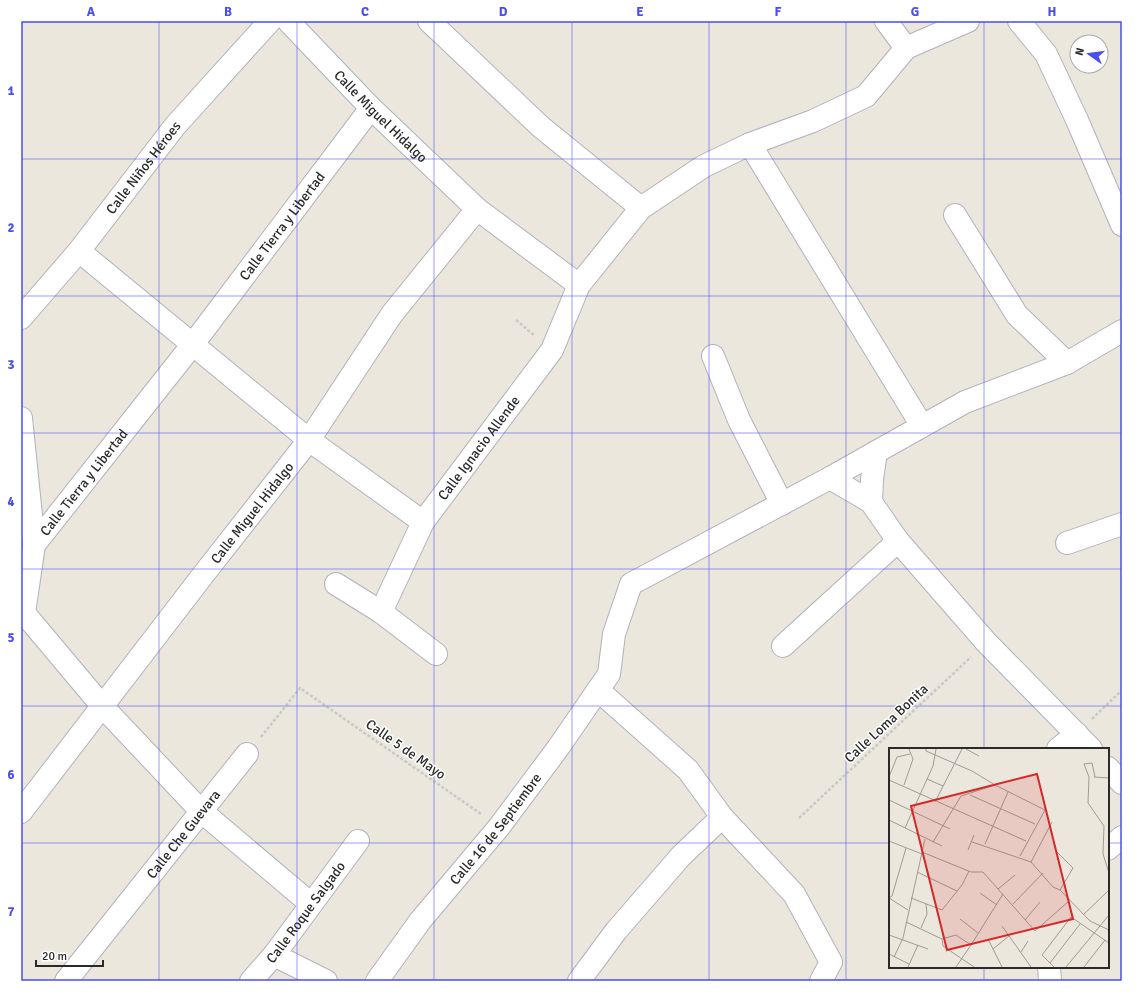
<svg xmlns="http://www.w3.org/2000/svg" width="1143" height="1002" viewBox="0 0 1143 1002" font-family="Signika,sans-serif">
<rect width="100%" height="100%" fill="#ebe7dd"/>
<g fill="none" stroke-linecap="round" stroke-linejoin="round">
<defs>
<g id="street">
<path id="s1" d="M288,21L371,108L477,209L579,285"/>
<path d="M429,21L541,127L641,208"/>
<path d="M886,21L906,48"/>
<path d="M1019,21L1046,54L1077,120L1122,225"/>
<path d="M750,144L922,426"/>
<path d="M955,215L1017,315L1067,363"/>
<path d="M79,251L309,440L423,522"/>
<path id="s2" d="M21,318L79,251L175,126L270,21"/>
<path d="M713,356L739,420L782,504"/>
<path d="M21,418L34,545L24,613L103,707L201,811L311,904"/>
<path d="M830,478L871,502L898,541L986,642L1091,749"/>
<path d="M871,502L872,479L876,452"/>
<path d="M1067,543L1122,524"/>
<path id="s3" d="M34,545L193,344L371,108"/>
<path d="M336,584L381,612L436,654"/>
<path id="s4" d="M381,612L423,522L552,350L579,285L641,208L704,166L750,144L813,121L866,96L906,48L968,21"/>
<path d="M783,646L898,541"/>
<path d="M598,690L688,770L722,817L794,894L831,962L821,981"/>
<path d="M1058,749L1077,734"/>
<path d="M1108,768L1122,783"/>
<path id="s5" d="M21,812L203,575L309,440L392,314L477,209"/>
<path d="M1108,849L1122,837"/>
<path d="M274,955L326,981"/>
<path d="M1049,967L1050,981"/>
<path id="s6" d="M66,981L247,754"/>
<path id="s7" d="M251,981L274,955L358,841"/>
<path id="s8" d="M377,981L420,921L499,827L558,748L609,674L614,634L631,584L830,478L965,402L1067,363L1122,331"/>
<path d="M579,981L616,931L681,856L722,817"/>
</g>
</defs>
<use href="#street" stroke="#b1b1bd" stroke-width="24"/>
<path stroke="#c8c8c8" stroke-width="2.5" stroke-dasharray="3 2" stroke-linecap="butt" d="M516,320L535,336
M1092,719L1122,690
M261,737L300,688L481,814
M799,818L971,657"/>
<use href="#street" stroke="#fff" stroke-width="22"/>
</g>
<path fill="none" stroke="#4a4eeb" stroke-width="1" stroke-opacity="0.55" d="M159,21V981M297,21V981M434,21V981M572,21V981M709,21V981M846,21V981M984,21V749M21,159H1122M21,296H1122M21,433H1122M21,569H1122M21,706H1122M21,843H890M1108,843H1122M984,967V981"/>
<g text-anchor="middle" stroke-width="3" stroke-linejoin="round" paint-order="stroke">
<g font-size="14" fill="#2a2a2a" stroke="#fff">
<text dy="5" stroke="none"><textPath href="#s1" startOffset="133">Calle Miguel Hidalgo</textPath></text>
<text dy="5" stroke="none"><textPath href="#s2" startOffset="194">Calle Niños Héroes</textPath></text>
<text dy="5" stroke="none"><textPath href="#s3" startOffset="404">Calle Tierra y Libertad</textPath></text>
<text dy="5" stroke="none"><textPath href="#s4" startOffset="192">Calle Ignacio Allende</textPath></text>
<text dy="5" stroke="none"><textPath href="#s3" startOffset="80">Calle Tierra y Libertad</textPath></text>
<text dy="5" stroke="none"><textPath href="#s5" startOffset="378">Calle Miguel Hidalgo</textPath></text>
<text transform="translate(886 723) rotate(-43)" y="5">Calle Loma Bonita</text>
<text transform="translate(406 749) rotate(35)" y="5">Calle 5 de Mayo</text>
<text dy="5" stroke="none"><textPath href="#s8" startOffset="193">Calle 16 de Septiembre</textPath></text>
<text dy="5" stroke="none"><textPath href="#s6" startOffset="188">Calle Che Guevara</textPath></text>
<text dy="5" stroke="none"><textPath href="#s7" startOffset="88">Calle Roque Salgado</textPath></text>
</g>
</g>
<g transform="translate(889 748)">
<rect width="220" height="220" fill="#ebe7dd"/>
<path fill="none" stroke="#9e9b95" stroke-width="1" d="M37,1V3L83,23L106,37L156,62L131,108M77,1L90,8M0,29L8,9L21,6M205,29L220,30M206,29L203,15L195,16L200,29L199,55L215,78L214,106L220,125M38,31L54,38M0,32L137,93M15,37L24,11L20,1M81,47L146,76M0,52L61,81M46,54L73,1M0,72L53,98M16,80L44,18L47,1M0,93L33,106M44,94L72,48L106,37M83,94L142,114L164,139L171,142L201,173L220,182M96,96L119,44M79,102L85,87M33,104L82,124H94L146,183L180,153M168,104L184,120L171,142M142,114L163,74M28,124L68,143M109,141L126,127M91,145L108,157M0,150L3,148L17,100M0,150L19,162M22,150L53,162L73,137L80,123M124,156L154,125M194,167L220,142M71,171L89,185M136,172L151,154M17,174L53,191L54,198L85,219M113,178L142,219M32,180L38,166L37,156M0,187L39,201M53,191L67,187L82,197L67,219M99,191L113,219M82,197L114,146M104,201L120,188M132,204L139,193M0,206L20,216M5,209L14,190L36,91M161,215L191,176M19,219L29,197M165,219L153,207L182,169L220,195M177,219L220,167M195,219L216,192"/>
<path fill="#d62828" fill-opacity="0.15" stroke="#d62828" stroke-width="2" d="M148,26L184,171L58,202L22,58Z"/>
<rect width="220" height="220" fill="none" stroke="#2a2a2a" stroke-width="2"/>
</g>
<rect width="1143" height="1002" fill="none" stroke="#ffffff" stroke-width="44"/>
<g transform="translate(1089 54) rotate(284)"><circle r="19" fill="#ffffff" stroke="#aaaaaa"/>
<path d="M0-3L7 15L0 10L-7 15Z" fill="#4a4eeb"/>
<text y="-6" font-size="11" font-weight="bold" text-anchor="middle" fill="#2a2a2a">N</text>
</g>
<path d="M36 960v6h67v-6" fill="none" stroke="#2a2a2a" stroke-width="2"/>
<text x="42" y="960" font-size="12" fill="#2a2a2a" stroke="#ffffff" stroke-width="3" paint-order="stroke">20 m</text>
<rect x="22" y="22" width="1099" height="958" fill="none" stroke="#4a4eeb" stroke-width="1.5"/>
<g font-size="13" text-anchor="middle" font-weight="bold" fill="#4a4eeb">
<text x="91" y="16">A</text>
<text x="228" y="16">B</text>
<text x="365" y="16">C</text>
<text x="503" y="16">D</text>
<text x="640" y="16">E</text>
<text x="778" y="16">F</text>
<text x="915" y="16">G</text>
<text x="1052" y="16">H</text>
<text x="11" y="95">1</text>
<text x="11" y="232">2</text>
<text x="11" y="369">3</text>
<text x="11" y="506">4</text>
<text x="11" y="642">5</text>
<text x="11" y="779">6</text>
<text x="11" y="916">7</text>
</g>
</svg>
